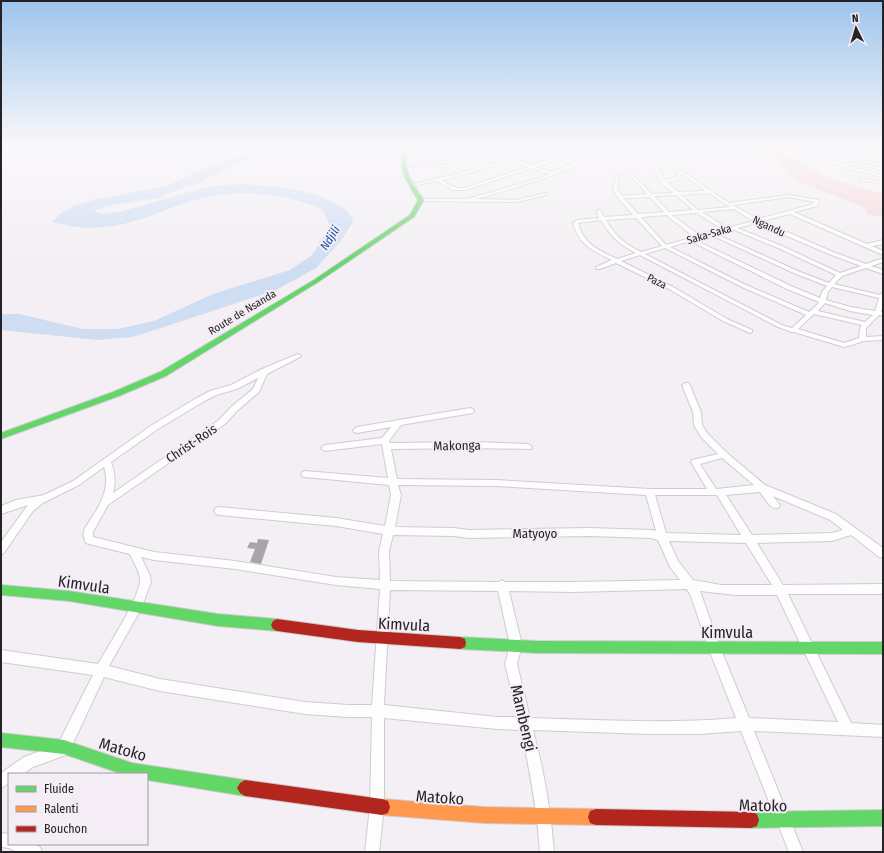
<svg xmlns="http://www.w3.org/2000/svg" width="884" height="853" viewBox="0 0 884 853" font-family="'Fira Sans Condensed',sans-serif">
<rect width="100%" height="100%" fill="#f3eff4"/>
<path fill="#f7d5d7" d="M748,148H769L794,157L828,178L883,194V217L867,214L864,207L796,181L785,170L776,158Z"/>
<path fill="#cfddf3" d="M253,148H270L201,182L163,195V197L106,206L94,211L103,214L119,212L204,188L221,185L243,184L289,188L317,195L343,207L352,217L353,222L340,242L316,268L276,290L164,327L132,337L97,340L1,330V314H19L83,329H118L154,321L213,294L290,270L312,255L318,246L319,241L328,233L329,224L322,209C278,191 227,188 182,204C159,212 136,223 112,226C100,228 85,229 72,226C65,225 59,223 52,222L60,214L73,206L97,199L163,187Z"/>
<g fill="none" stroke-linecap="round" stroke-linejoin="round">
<path stroke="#cfddf3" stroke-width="1" d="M751,148L779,158L820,187L883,210"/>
<path stroke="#cfddf3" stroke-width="1.5" d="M880,209L883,210"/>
</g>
<path fill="#a8a4a8" d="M258,539L269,540L261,564L250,562L255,549L247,548L250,542L257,543Z"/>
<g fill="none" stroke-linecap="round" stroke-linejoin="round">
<defs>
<path id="street" d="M455,148H459L448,154L445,153Z
M474,148H478L487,150L502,148L501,149L490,152L510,158L545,148H550L549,149L514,159L532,165L574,152L564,149L563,148L577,151L587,148H591L581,152L587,154V157C581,164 571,167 563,171C535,183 505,191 476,199L517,200L544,193H546V195L517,202L419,201V199H467L537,179L548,174L532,168L466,190H453L437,181L412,186L410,185L457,174L506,159L486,153L446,163L403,167L401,166L446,161L482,151ZM578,153L583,155V157L580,160L552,172L536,167ZM510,161L528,167L464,188H456L441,180L459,176Z
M601,148H606L641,156L657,166L665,180L675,178L679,172L644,148H648L729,203L789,195L819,200L817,206L794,212L867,244L883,240V244L872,246L883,251V255L790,214L762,221L833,252L866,264L883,258V262L871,266L883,270V274L866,268L842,276L834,284L880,295L883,292V304L881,312H883V316L879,315L866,328V337L883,336V340L863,341L852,345L844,347L794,332H790L789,331L778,327L640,255L621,261L673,287L727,319L752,330V332L750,333L723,321L669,289L616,263L600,269H596V267L612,260C593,251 579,245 573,223L577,220L599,218L596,211L598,210H600L604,217L633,215L618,198L613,189L616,175L619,176L617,189L622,196L647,194L632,177V175H633L652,194L673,193L661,183L654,168L646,162L639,158ZM682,174L706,191L678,192L667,182L678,180ZM709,193L730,207L698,210L681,195ZM676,195L693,210L669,212L654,196ZM650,197L664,212L638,214L624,198ZM789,197L814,202L813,204L810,205L758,219L733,205ZM734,209L753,221L727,228L702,212ZM696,213L722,229L699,235L672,215ZM666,215L694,237L666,245L641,217ZM636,218L662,246L641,252C625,244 615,236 606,220ZM601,220C610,236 620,245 636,253L617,259C598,250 584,244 578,223ZM757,223L829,254L861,266L840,273L782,246L737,228ZM732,229L778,248L836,275L829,283L800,272L716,234ZM711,235L796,274L827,286L822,292L820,298L791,286L695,240ZM690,241L787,289L819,302L818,304L809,312L746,285L670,247ZM665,248L742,287L806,315L792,328L782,325L645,254ZM832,287L879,298L875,311L851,307L826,300L828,292ZM825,303L850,311L873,315L865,322L818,311ZM814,314L862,325L860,328L859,338L844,343L798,329Z
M788,148H792L844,164L854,162L883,168V170L854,164L848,166L883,175V177L846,168Z
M839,148L883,154V156L840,150Z
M880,148H883V149H881Z
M824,149L883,161V163L825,151Z
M860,178L883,182V184L860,180Z
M298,354L300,355L301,356L300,357L267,374L259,392L237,411L225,424L108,505L93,532V537L154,552L235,561L336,577L380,580L379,551L383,534L336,526L219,515L216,514L214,511L216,508L219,507L336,518L385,526L391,495L389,485L305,477L302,476L301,474L302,472L305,471L388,478L382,444L325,451L321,448L325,445L382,438L391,427L357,433L354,432L353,430L357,427L470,408L473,409L474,411L473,413L401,425L389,441L390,443L475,442L528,444L532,447L531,449L475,448L391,449L397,479L496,480L650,489H707L691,462L692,460L718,454L701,437L694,425L693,412L682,385L686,383H689L701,412L702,425L707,433L727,453L765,485L836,514L883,548V558L879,557L851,535L832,541L757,543L783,585L883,584V594H788L851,723L883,725V737L754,731L803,852H789L741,731L699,734H649L533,730C544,771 551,811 554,852H540C537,810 530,771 521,730L497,729L384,718V807L379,852H365L370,807L372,717H349L305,714L160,691L104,677L69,752L66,755L33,767L23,774H9V783L1,788V773L24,757L57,745L59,742L93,675L1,662V650L98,664C107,648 141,595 140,580C140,571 133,562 130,554L89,544L86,543C84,539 83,534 84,531C85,526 90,522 92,517C102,503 110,485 104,467L79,485L43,503L33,511L4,553L1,554V542L28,505L1,514V506L16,500L44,495L73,481L152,425L195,399L210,391L231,385L262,369ZM258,378L253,389L231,407L219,420L113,493C116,482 115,473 111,462L158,429L201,403L216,395L237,389ZM722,458L754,485L716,489L700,464ZM398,485L496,486L646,495L656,531L651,530L590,528L469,530L454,528L395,527L401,495ZM760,492C765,498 770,510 778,508L780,505L773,496L830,520L843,530L832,533L752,535L726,495ZM655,495H717L741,535L666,533ZM393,535L454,536L469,538L590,536L651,538L658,540L670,567L680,580L573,582H505L502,580L499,582L390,581L389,551ZM669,541L746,543L772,585H721L693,580L678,561ZM141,557L154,560L235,569L336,585L380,589L372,705H349L305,702L160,679L109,666L141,609L151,582L150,576ZM687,589L691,596L708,647L736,718C668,724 599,720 530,718L517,664L522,645L509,591L573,592ZM390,590L498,591L510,645L505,664L518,717H497L384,705ZM700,591L736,595H777L838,722L749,718L720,647Z
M1,833L9,834V844H33L40,847L42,852H17L9,848L1,847Z"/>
<path id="fast" d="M405,148H409C400,168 413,184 424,200L414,217L318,282L166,376L119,396L1,439V433L113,392L160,372L314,280L410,215L418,200C408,183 395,168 405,148Z
M1,585L69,591L218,614L277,619L281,621L283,625L281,629L277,631L218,626L69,601L1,595Z
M460,637L537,641L883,642V654L537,653L460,649L455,647L454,643L455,639Z
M1,733L64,740L132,763L245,780L250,783L253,788L250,793L245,796L147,780V774H122L64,754L1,747Z
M883,810V826L751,828L745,826L743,820L745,814L751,812Z"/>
<path id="slow" d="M382,799L484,807L596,809L602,811L604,817L602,823L596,825L484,823L382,815L376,813L374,807L376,801Z"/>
<path id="jam" d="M277,619L358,630L460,637L465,639L466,643L465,647L460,649L358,642L277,631L273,629L271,625L273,621Z
M245,780L382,799L388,801L390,807L388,813L382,815L245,796L240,793L237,788L240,783Z
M596,809L751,812L757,814L759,820L757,826L751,828L596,825L590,823L588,817L590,811Z"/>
</defs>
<use href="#street" stroke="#cfccd0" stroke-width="2"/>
<use href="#fast" stroke="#cfccd0" stroke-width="2"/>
<use href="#slow" stroke="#cfccd0" stroke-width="2"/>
<use href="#jam" stroke="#cfccd0" stroke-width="2"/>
<use href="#street" fill="#fdfdfd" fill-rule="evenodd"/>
<use href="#fast" fill="#63d668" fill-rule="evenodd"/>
<use href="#slow" fill="#ff974d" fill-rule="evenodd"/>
<use href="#jam" fill="#b3261e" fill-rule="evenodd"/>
</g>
<linearGradient id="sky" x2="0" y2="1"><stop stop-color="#9ec4ec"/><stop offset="0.55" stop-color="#faf8fa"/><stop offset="1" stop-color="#faf8fa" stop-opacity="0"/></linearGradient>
<rect width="884" height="267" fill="url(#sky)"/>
<g text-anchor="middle" stroke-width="4" stroke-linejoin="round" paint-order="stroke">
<g font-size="11" fill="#252326" stroke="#f4edf6">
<text transform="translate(769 226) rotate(25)" y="4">Ngandu</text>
<text transform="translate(709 234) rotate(-16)" y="4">Saka-Saka</text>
<text transform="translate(657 281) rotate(26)" y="4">Paza</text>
<text transform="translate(242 312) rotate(-31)" y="4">Route de Nsanda</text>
</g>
<g font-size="12" font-style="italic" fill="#0b52a4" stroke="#f4edf6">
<text transform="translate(330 238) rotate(-58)" y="4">Ndjili</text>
</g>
<g font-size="13" fill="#252326" stroke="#f4edf6">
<text transform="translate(191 443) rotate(-34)" y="5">Christ-Rois</text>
<text transform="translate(457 445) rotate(-1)" y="5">Makonga</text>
<text x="535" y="538">Matyoyo</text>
</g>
<g font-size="16" fill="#252326" stroke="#f4edf6">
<text transform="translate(84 584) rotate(8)" y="6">Kimvula</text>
<text transform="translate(404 624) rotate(3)" y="6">Kimvula</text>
<text x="727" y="638">Kimvula</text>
<text transform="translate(524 718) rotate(77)" y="6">Mambengi</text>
<text transform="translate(123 749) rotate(16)" y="6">Matoko</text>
<text transform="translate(440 797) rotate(4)" y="6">Matoko</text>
<text transform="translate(763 805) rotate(1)" y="6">Matoko</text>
</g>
</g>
<rect width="884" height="853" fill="none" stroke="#252326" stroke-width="4"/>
<rect x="8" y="773" width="140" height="72" fill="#f4edf6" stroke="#a19ca3"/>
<rect x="16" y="786" width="20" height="6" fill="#63d668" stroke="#a19ca3"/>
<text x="44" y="793" font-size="12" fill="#252326">Fluide</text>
<rect x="16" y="806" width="20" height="6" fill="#ff974d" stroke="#a19ca3"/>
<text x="44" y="813" font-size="12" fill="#252326">Ralenti</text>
<rect x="16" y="826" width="20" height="6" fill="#b3261e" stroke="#a19ca3"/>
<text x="44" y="833" font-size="12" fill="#252326">Bouchon</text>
<g transform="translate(856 28) rotate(355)" stroke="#f4edf6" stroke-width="3" paint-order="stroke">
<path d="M0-3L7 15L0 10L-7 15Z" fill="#252326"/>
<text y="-6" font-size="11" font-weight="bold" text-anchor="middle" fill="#252326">N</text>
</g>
</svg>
